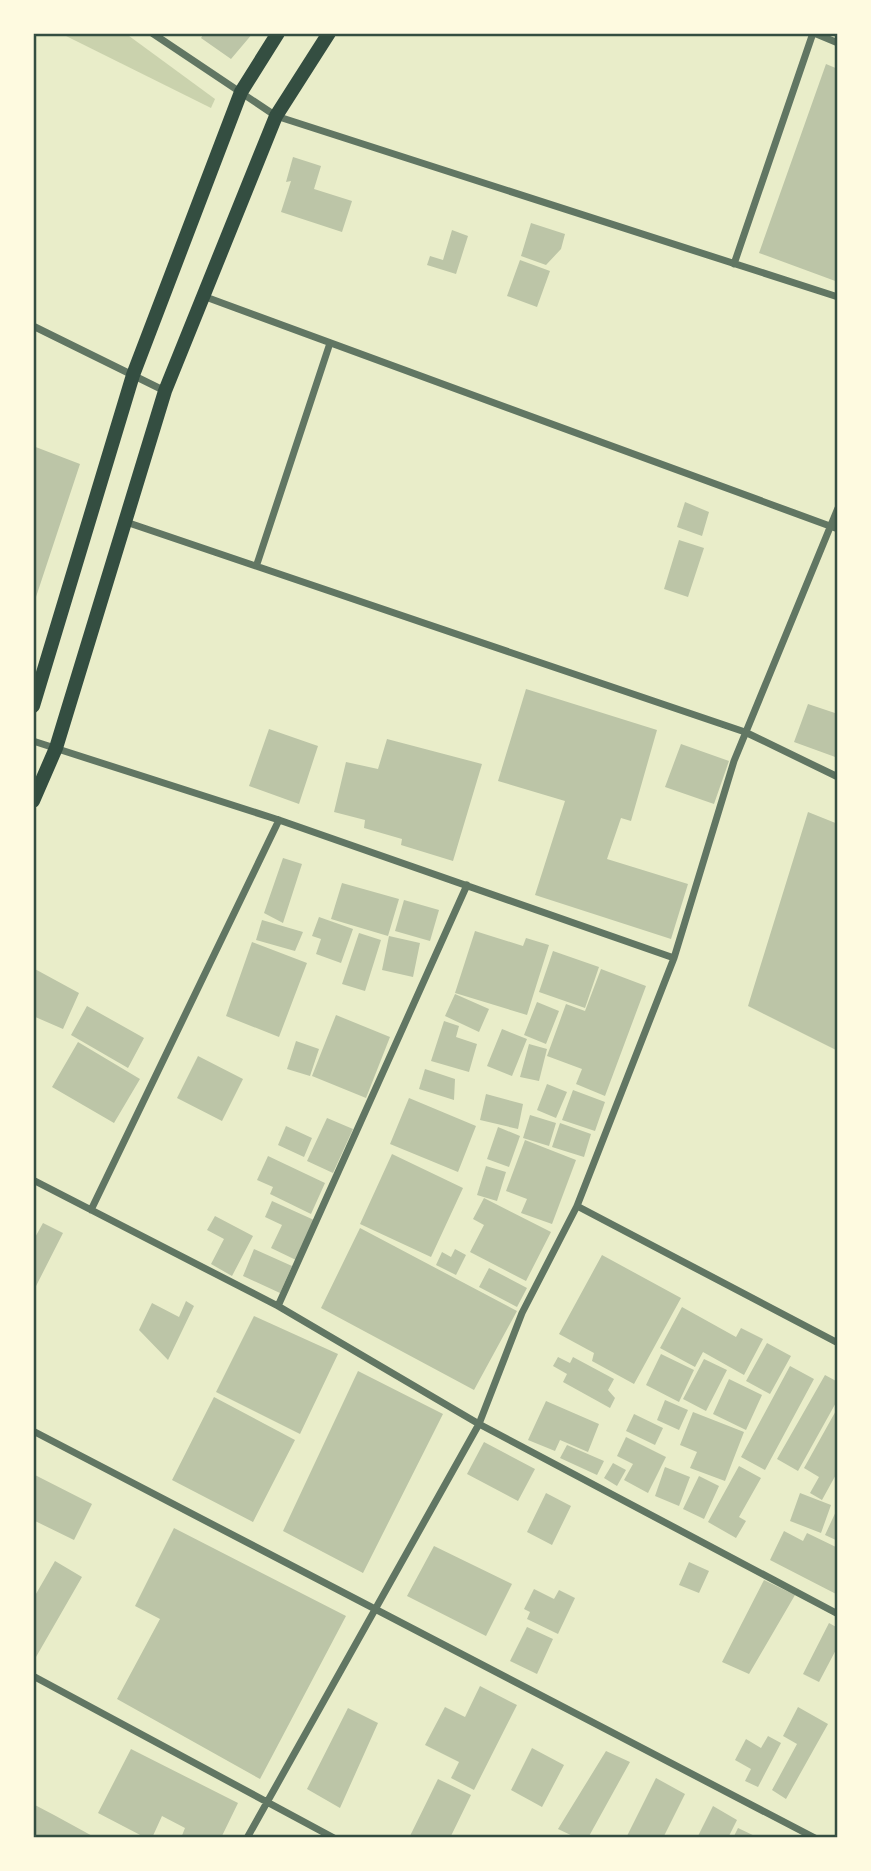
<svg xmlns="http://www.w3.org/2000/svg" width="871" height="1871" viewBox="0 0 871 1871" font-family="Quicksand,sans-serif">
<rect width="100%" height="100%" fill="#e9edc9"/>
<path fill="#cad2ad" d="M60,33H125L215,99L211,108Z"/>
<path fill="#bcc5a7" d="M204,33H253L231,59L201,38Z
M826,64L838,69V282L759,253Z
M293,157L321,166L314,189L352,201L342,232L281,212L291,181L286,182Z
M531,223L565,234L561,249L546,265L521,256Z
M452,230L468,236L456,274L427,265L430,256L443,260Z
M520,260L550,271L537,307L507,296Z
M33,446L80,464L34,603H33Z
M685,502L709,512L702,536L677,527Z
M679,540L704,548L688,597L664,589Z
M526,689L657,730L631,821L621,818L607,859L688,884L671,939L535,895L565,801L498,781Z
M808,704L838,714V758L794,742Z
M269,729L318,746L299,804L249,786Z
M387,739L482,764L453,861L401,845L402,839L364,828L365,820L334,812L346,762L378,769Z
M681,744L729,761L714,804L665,787Z
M808,812L838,824V1051L748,1006Z
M283,858L302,864L283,923L264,913Z
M342,883L399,899L388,936L331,919Z
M404,900L439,910L430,941L395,931Z
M319,917L353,929L341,963L316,954L321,939L312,936Z
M262,920L303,932L295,951L256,940Z
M475,931L523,946L526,938L549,945L527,1015L455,993Z
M359,933L381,940L365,991L342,984Z
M389,936L420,943L413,977L382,970Z
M252,942L307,963L279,1037L226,1016Z
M553,951L599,967L585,1008L539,992Z
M33,968L79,993L63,1029L33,1016Z
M601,969L646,986L605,1096L576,1084L582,1069L547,1056L566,1004L585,1011Z
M455,994L489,1009L479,1032L445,1016Z
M537,1002L559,1011L546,1044L524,1035Z
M87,1006L144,1038L128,1068L71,1035Z
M336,1015L390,1037L366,1098L312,1076Z
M444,1021L459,1026L456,1037L477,1044L469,1072L431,1061Z
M502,1029L527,1039L512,1076L487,1066Z
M296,1041L319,1049L310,1076L287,1069Z
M78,1042L140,1079L114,1123L52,1087Z
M529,1044L547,1049L539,1081L520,1077Z
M198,1056L243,1079L222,1121L177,1098Z
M425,1069L455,1079L454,1100L419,1089Z
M547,1084L567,1092L556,1118L537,1110Z
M573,1090L605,1102L595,1131L562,1120Z
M486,1094L523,1104L518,1129L480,1120Z
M409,1098L476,1126L458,1172L390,1144Z
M530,1115L556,1123L549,1146L523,1138Z
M327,1118L353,1129L333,1173L307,1161Z
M560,1123L591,1134L584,1157L552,1147Z
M286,1126L312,1138L304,1157L278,1145Z
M498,1127L520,1136L509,1167L487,1159Z
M525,1140L576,1160L552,1224L521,1213L527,1199L506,1191Z
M392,1154L463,1188L431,1257L360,1224Z
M268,1156L325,1183L311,1214L270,1194L273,1187L257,1180Z
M486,1166L506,1172L497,1201L477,1195Z
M484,1198L551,1232L526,1281L470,1252L484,1225L473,1219Z
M272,1201L314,1220L296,1260L271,1248L282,1225L265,1217Z
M215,1216L253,1236L232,1276L211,1264L224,1239L207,1230Z
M43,1223L63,1233L33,1292V1241Z
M360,1228L517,1311L474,1390L321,1308Z
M254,1249L292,1266L280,1293L243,1276Z
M455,1249L466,1255L456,1275L436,1265L442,1252L451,1257Z
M602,1255L681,1298L634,1384L592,1361L594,1353L559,1334Z
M489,1268L527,1288L517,1307L479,1287Z
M186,1301L194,1306L168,1360L139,1330L152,1303L179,1317Z
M682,1307L736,1337L741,1328L763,1339L744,1375L703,1352L695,1367L660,1348Z
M254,1316L338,1354L300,1434L216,1392Z
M767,1343L791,1356L770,1394L746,1381Z
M661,1354L694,1370L679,1402L646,1385Z
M558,1357L570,1363L573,1357L614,1379L608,1390L615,1398L610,1408L563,1382L567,1374L553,1366Z
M704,1359L727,1370L706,1411L683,1399Z
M790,1366L814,1379L765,1470L741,1457Z
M358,1371L443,1414L363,1573L283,1531Z
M825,1375L838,1382V1399L798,1471L777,1459Z
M729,1379L762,1395L746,1430L713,1414Z
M214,1397L295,1440L253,1522L172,1480Z
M665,1400L688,1410L679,1430L657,1420Z
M546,1401L599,1424L588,1452L560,1440L555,1451L528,1440Z
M838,1407V1471L822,1500L810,1493L819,1477L804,1468Z
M693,1412L744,1432L725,1481L690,1468L697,1452L680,1445Z
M634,1414L663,1428L655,1445L626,1431Z
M626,1437L666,1457L648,1493L624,1480L633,1464L617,1456Z
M484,1442L535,1469L518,1501L467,1474Z
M567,1445L604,1461L597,1475L560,1458Z
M613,1463L626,1470L617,1486L604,1478Z
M739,1466L761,1478L739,1517L746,1521L736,1538L708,1522Z
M665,1467L690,1477L679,1506L655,1496Z
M33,1474L92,1504L74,1540L33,1520Z
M699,1476L719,1486L704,1519L683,1509Z
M546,1493L571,1506L552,1545L527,1532Z
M800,1493L831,1505L821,1533L790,1521Z
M838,1507V1541L825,1535Z
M174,1528L346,1616L260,1779L117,1699L160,1619L135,1606Z
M784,1531L803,1541L807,1533L838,1548V1595L770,1560Z
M434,1546L512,1584L486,1636L407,1596Z
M55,1561L82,1577L36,1657L33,1655V1599Z
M689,1562L709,1571L699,1593L679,1585Z
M764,1580L795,1595L749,1674L722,1662Z
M534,1589L554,1599L559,1590L575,1598L558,1634L527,1619L530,1612L524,1609Z
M829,1623L838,1628V1646L819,1682L803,1674Z
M527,1627L553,1639L537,1674L510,1661Z
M480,1686L517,1705L474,1790L451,1778L459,1762L425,1745L445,1707L465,1717Z
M798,1707L828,1724L786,1799L772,1790L797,1744L783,1736Z
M348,1708L378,1723L340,1808L307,1789Z
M768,1736L781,1743L758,1787L745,1781L751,1769L735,1760L746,1739L761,1748Z
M532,1748L564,1765L542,1807L511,1790Z
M131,1749L238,1803L221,1838H181L185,1828L162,1816L152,1838H146L98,1813Z
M606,1751L630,1762L588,1838H577L558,1829Z
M656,1778L685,1794L663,1838H626Z
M438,1779L471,1795L450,1838H409Z
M33,1804L54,1815L96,1838H33Z
M713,1806L737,1820L728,1838H697Z
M738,1828L759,1838H733Z"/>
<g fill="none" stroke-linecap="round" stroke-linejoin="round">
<path stroke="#617663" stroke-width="7" d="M152,33L276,116L838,297
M814,33L838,43
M734,264L813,33
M203,296L838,529
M33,326L165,391
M126,522L745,732L838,777
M257,564L330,343
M33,741L279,820L674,958
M33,1180L278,1306L479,1424L838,1614
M577,1206L838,1343
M91,1210L279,820
M278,1306L467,885
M33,1431L815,1838
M33,1676L334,1838
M247,1838L479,1424L522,1313L577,1206L674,958L734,761L838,508"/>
<path stroke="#344e41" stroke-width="14" d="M33,706L133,375L241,92L278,33
M33,801L56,748L165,391L276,116L329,33"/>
</g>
<rect width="871" height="1871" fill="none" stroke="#fefae0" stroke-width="70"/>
<rect x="35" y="35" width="801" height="1801" fill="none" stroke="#344e41" stroke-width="2.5"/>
</svg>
